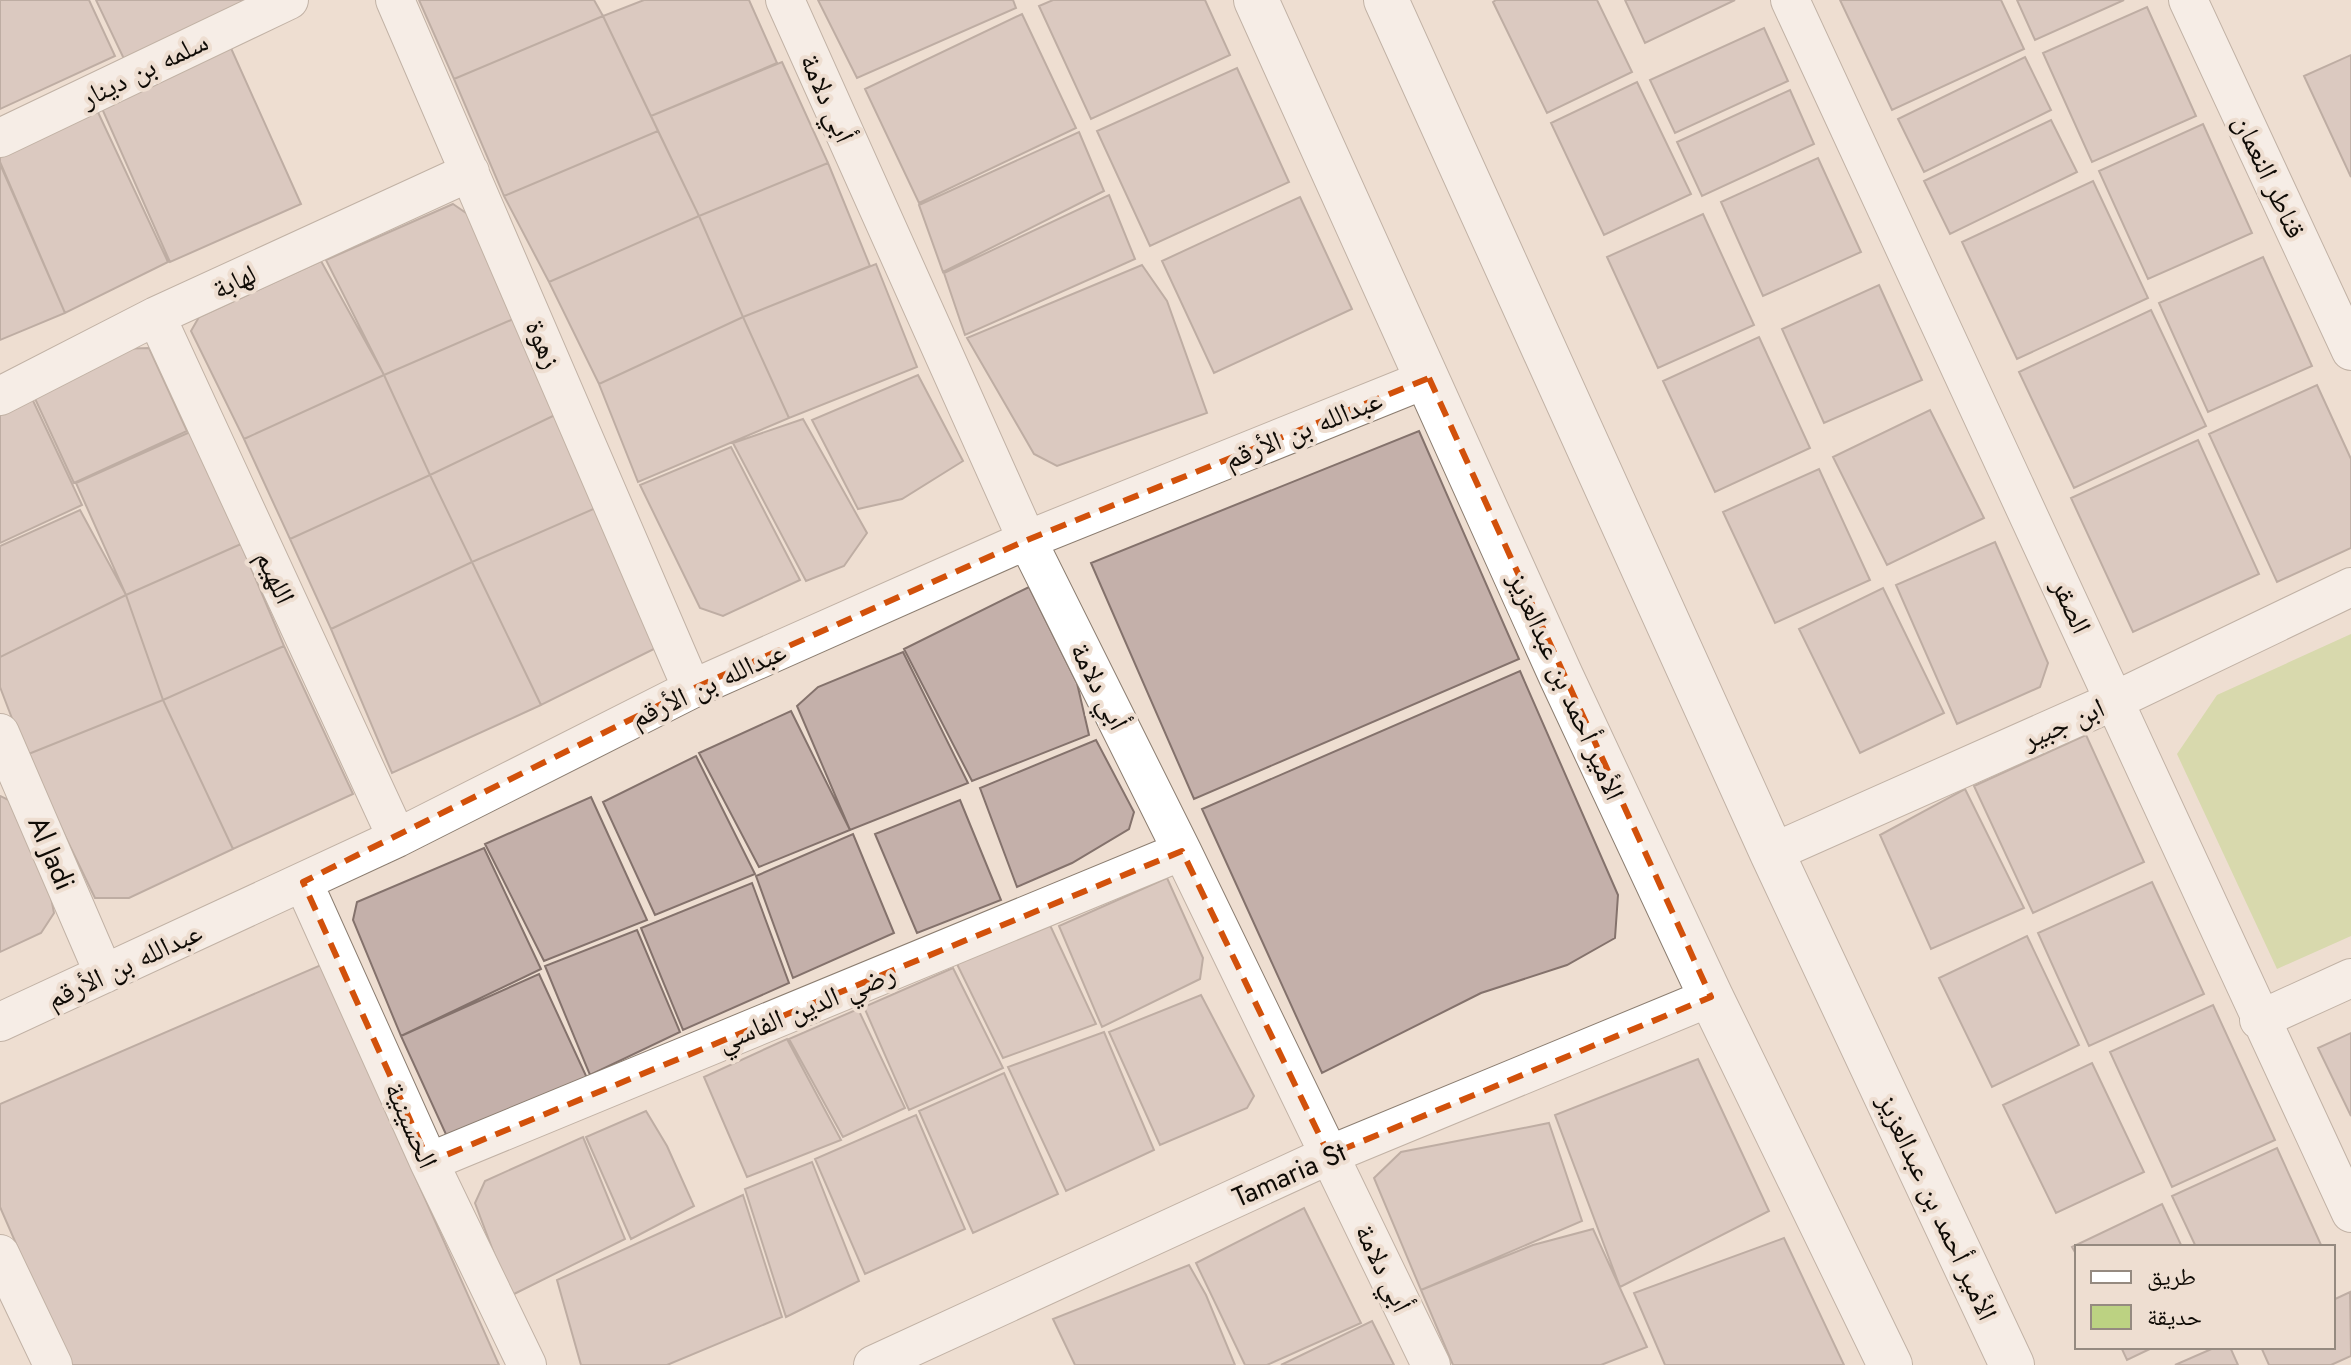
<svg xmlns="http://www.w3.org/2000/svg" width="2351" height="1365" viewBox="0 0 2351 1365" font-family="Jost,'Noto Naskh Arabic',sans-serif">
<rect width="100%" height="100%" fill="#eeded1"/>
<path fill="#bcd282" d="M2351,634V936L2277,969L2177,754L2217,695Z"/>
<path fill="#c4b0aa" stroke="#84726c" stroke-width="2" d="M0,0H89L115,56L0,109Z
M96,0H247L124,59Z
M419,0H594L603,16L454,79Z
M644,0H749L777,63L651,116L603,16Z
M818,0H1013L1016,8L857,78Z
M1053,0H1205L1230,55L1091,119L1039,6Z
M1496,0H1597L1632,72L1547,113L1493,2Z
M1625,0H1735L1645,43Z
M1840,0H2001L2024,49L1892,110Z
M2017,0H2124L2035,40Z
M2147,7L2196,116L2092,162L2043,53Z
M1022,14L1076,128L919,203L865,89Z
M603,16L658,131L504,196L454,79Z
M1764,28L1788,81L1675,133L1650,80Z
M230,46L301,204L170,262L100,104Z
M2351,55V177L2304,76Z
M2025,57L2051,110L1924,172L1898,119Z
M782,62L828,163L699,216L651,116Z
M1237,68L1289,182L1150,246L1097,131Z
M1637,82L1691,194L1604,235L1551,123Z
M1790,90L1814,144L1702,196L1677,142Z
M96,108L168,262L65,313L0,164V152Z
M2051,120L2077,172L1950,234L1924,181Z
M2203,124L2252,233L2148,279L2099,171Z
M658,131L699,216L549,282L504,196Z
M1079,132L1104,191L943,272L919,205Z
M1818,158L1861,252L1763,296L1721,202Z
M0,162L65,313L0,340Z
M828,163L870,266L743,317L699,216Z
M2093,181L2148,298L2017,359L1962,242Z
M1109,195L1135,259L965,335L944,273Z
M1300,197L1352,309L1214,373L1162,261Z
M453,204L479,222L518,317L384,375L326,260Z
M1703,214L1754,325L1658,368L1607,257Z
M699,216L743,317L599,384L549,282Z
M2263,257L2312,366L2208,412L2159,303Z
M321,261L384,375L244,439L191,331L199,317Z
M876,264L917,367L789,418L743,317Z
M1142,265L1167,301L1207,413L1057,466L1034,454L967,338Z
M1879,285L1922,380L1824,423L1782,329Z
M2151,310L2206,426L2074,488L2019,372Z
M518,317L555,415L430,475L384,375Z
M743,317L789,418L638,482L599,384Z
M1759,337L1810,448L1715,492L1663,381Z
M149,348L187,431L74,483L31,390L120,349Z
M384,375L430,475L290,539L244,439Z
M918,375L963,461L902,499L858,509L812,420Z
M2317,385L2351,459V548L2277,582L2209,434Z
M28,390L82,505L0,543V403Z
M1930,410L1984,518L1887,565L1833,457Z
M555,415L598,507L472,562L430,475Z
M803,419L867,533L844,566L806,581L733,443Z
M1419,431L1519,659L1194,799L1091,563Z
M190,432L241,544L126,595L76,483Z
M2198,440L2259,574L2133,632L2071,498Z
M731,447L800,580L723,616L700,608L640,485Z
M1819,469L1870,580L1775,623L1723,512Z
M430,475L472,562L331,629L290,539Z
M598,507L664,644L541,705L472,562Z
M80,510L126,595L0,657V546Z
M1995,542L2048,663L2040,687L1957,724L1896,585Z
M241,544L284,646L163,700L126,595Z
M472,562L541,705L392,773L331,629Z
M1029,587L1077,683L1089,735L972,781L904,649Z
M1883,588L1944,713L1860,753L1799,629Z
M126,595L163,700L26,755L0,687V657Z
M284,646L353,794L233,849L163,700Z
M903,652L968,783L850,830L797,706L818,687Z
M1520,671L1618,895L1615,938L1567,965L1481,993L1322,1073L1202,809Z
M163,700L233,849L129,898H95L26,755Z
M791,711L850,830L759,867L699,753Z
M2086,735L2144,862L2033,913L1974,786Z
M1096,740L1134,812L1129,829L1072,863L1017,887L980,788Z
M696,756L755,874L655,915L603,802Z
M1965,789L2024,908L1931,949L1880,835Z
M0,796L17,804L46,871L54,913L41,933L0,952Z
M591,797L647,920L544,961L485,844Z
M960,800L1001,900L917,933L875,834Z
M853,834L894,933L793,978L756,876Z
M484,848L541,969L401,1036L353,920L357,902Z
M1167,878L1203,958L1200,979L1102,1027L1059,926Z
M2152,882L2204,994L2089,1046L2038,933Z
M752,883L789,983L683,1030L641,928Z
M1049,923L1096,1024L1003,1058L955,960Z
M637,930L680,1032L590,1075L545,966Z
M2027,936L2079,1045L1992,1087L1939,978Z
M321,965L499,1365H69L0,1207V1104Z
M953,968L1003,1068L909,1110L864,1007Z
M539,974L587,1078L449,1141L401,1036Z
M1201,995L1254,1096L1247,1108L1160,1145L1109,1032Z
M2213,1005L2275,1140L2172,1187L2110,1052Z
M858,1009L905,1108L843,1137L789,1039Z
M1104,1032L1154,1150L1066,1191L1008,1067Z
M2351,1033V1116L2318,1048Z
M787,1039L841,1140L747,1177L704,1077Z
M1698,1059L1769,1211L1620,1287L1555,1115Z
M2092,1063L2144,1172L2056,1213L2003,1105Z
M1004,1073L1058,1194L973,1233L919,1111Z
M646,1111L667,1146L694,1206L631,1239L586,1137Z
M916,1115L965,1229L865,1274L815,1159Z
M1549,1123L1582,1221L1421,1290L1374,1178L1401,1152Z
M583,1137L625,1239L510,1296L475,1203L485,1181Z
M2277,1148L2322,1247H2196L2172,1196Z
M812,1162L859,1281L786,1317L745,1189Z
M743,1195L782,1317L667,1365H581L557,1280Z
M2162,1204L2182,1247H2077V1256L2072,1247Z
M1304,1208L1361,1323L1267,1365H1245L1196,1263Z
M1593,1229L1647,1347L1601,1365H1453L1421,1290L1533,1245Z
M1784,1238L1844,1365H1665L1634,1293Z
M1189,1265L1206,1295L1235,1365H1075L1053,1319Z
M2350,1292L2351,1356L2331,1365H2269L2261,1347H2333V1300Z
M1372,1321L1394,1365H1281Z
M2121,1347H2154L2127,1360Z
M2216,1347H2230L2238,1365H2175Z"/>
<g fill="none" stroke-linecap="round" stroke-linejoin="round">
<defs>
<path id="street" d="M395,0L692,689
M785,0L1027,540L1182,851L1431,1365
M1790,0L2351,1213
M2188,0L2351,351
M0,138L289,0
M156,316L397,838
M0,396L156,316L470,172
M0,733L104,974
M1772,853L2116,700L2351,587
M303,882L429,1162L527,1365
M2259,1020L2351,978
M0,1022L397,838L692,689L1027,540L1429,378
M429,1162L1182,851
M0,1254L53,1365
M873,1365L1329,1155L1711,997"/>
<path id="secondary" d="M1256,0L1561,676L1711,997L1890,1365
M1386,0L1772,853L2012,1365"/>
</defs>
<use href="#street" stroke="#8b7d70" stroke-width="40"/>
<use href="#secondary" stroke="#8b7d70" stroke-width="46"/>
<use href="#street" stroke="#fff" stroke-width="38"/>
<use href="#secondary" stroke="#fff" stroke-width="44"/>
</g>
<path d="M0 0H2351V1365H0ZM1429,378L1711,997L1329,1155L1182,851L429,1162L303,882L692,689L1027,540Z" fill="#eeded1" fill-opacity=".55" fill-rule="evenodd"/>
<path fill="none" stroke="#d2510b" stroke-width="6" stroke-dasharray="16 10" stroke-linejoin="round" d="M1429,378L1711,997L1329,1155L1182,851L429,1162L303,882L692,689L1027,540Z"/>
<g text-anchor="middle" stroke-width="8" stroke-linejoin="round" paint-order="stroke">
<g font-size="28" fill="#0f0b06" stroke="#eeded1">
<text transform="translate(144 69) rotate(-26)" y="10">سلمه بن دينار</text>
<text transform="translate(828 98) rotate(66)" y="10">أبي دلامة</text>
<text transform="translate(2270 176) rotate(65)" y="10">قناطر النعمان</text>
<text transform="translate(234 281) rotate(-25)" y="10">لهابة</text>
<text transform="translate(544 344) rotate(67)" y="10">زهوة</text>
<text transform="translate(1303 429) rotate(-22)" y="10">عبدالله بن الأرقم</text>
<text transform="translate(276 577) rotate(65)" y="10">اللهيم</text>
<text transform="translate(2072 606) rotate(65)" y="10">الصقر</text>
<text transform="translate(708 684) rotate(-25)" y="10">عبدالله بن الأرقم</text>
<text transform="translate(1100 686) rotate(63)" y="10">أبي دلامة</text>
<text transform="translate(1567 686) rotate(66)" y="10">الأمير أحمد بن عبدالعزيز</text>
<text transform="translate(2063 723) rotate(-24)" y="10">ابن جبير</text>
<text transform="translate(52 853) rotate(67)" y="10">Al Jadi</text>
<text transform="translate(124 965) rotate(-25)" y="10">عبدالله بن الأرقم</text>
<text transform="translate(806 1007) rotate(-22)" y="10">رضي الدين الفاسي</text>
<text transform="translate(412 1125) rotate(66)" y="10">الحسينية</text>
<text transform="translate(1289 1174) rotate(-24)" y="10">Tamaria St</text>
<text transform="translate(1938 1207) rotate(65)" y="10">الأمير أحمد بن عبدالعزيز</text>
<text transform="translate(1384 1268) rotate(64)" y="10">أبي دلامة</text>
</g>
</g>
<rect x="2075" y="1245" width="260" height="104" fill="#eeded1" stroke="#958a80" stroke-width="2"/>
<rect x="2091" y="1271" width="40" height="12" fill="#ffffff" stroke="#958a80" stroke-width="2"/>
<text x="2147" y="1285" font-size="24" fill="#0f0b06">طريق</text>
<rect x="2091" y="1305" width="40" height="24" fill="#bcd282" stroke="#958a80" stroke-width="2"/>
<text x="2147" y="1325" font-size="24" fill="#0f0b06">حديقة</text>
</svg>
